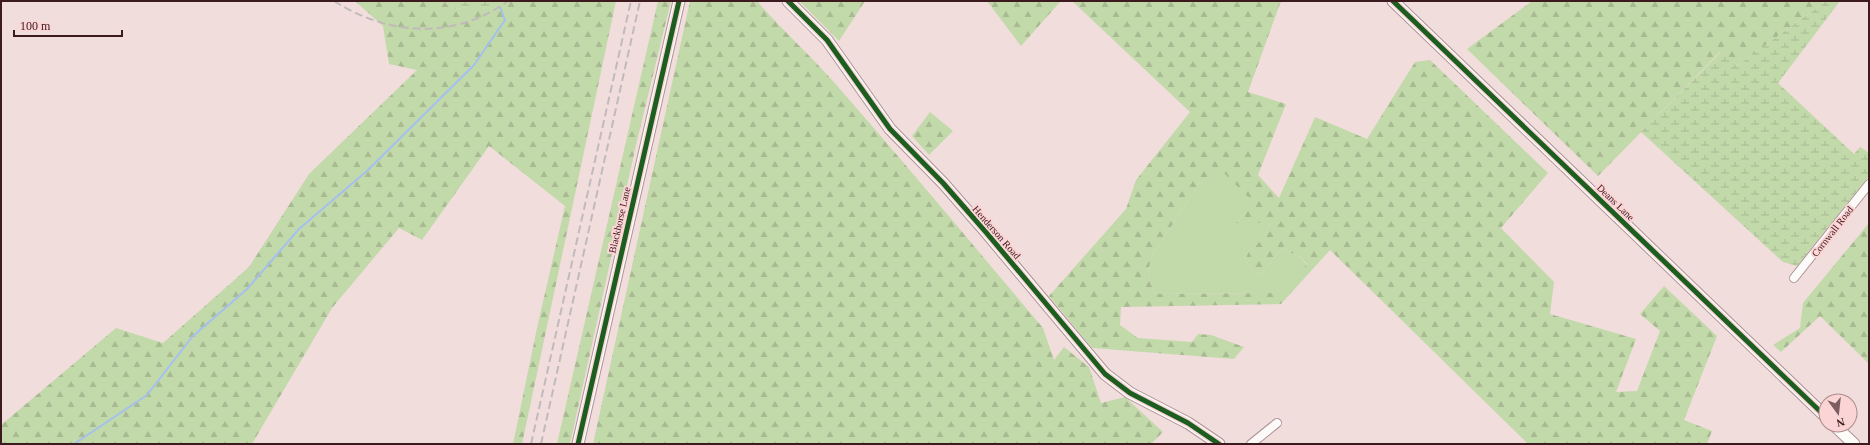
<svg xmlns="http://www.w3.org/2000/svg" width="1870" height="445" viewBox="0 0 1870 445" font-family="'Times New Roman',serif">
<defs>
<pattern id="forest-firs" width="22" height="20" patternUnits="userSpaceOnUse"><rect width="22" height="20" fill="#c2d9aa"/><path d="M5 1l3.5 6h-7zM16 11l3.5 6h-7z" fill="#a8ba92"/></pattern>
<pattern id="wetland-marsh" width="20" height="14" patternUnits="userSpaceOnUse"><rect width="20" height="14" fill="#c2d9aa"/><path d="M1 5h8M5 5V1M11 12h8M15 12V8" fill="none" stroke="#a8ba92"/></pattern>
</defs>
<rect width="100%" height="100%" fill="#f2dddd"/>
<path fill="#c2d9aa" d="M1225,173L1256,204L1237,222L1270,223L1264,238L1249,251L1245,260L1252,270L1260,276L1281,249L1299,256L1307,265L1282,293L1155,294L1149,279L1150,259L1199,184L1214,174Z"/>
<path fill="url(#forest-firs)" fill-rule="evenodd" d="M355,1H443L455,9L468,7H499L505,1H616L522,444H513L537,328L565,206L489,146L422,240L399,228L332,308L252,444H1V425L116,328L163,343L249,267L309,174L417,70L389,64L383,26Z
M658,1H671L636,145L570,444H557Z
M690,1H757C781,29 808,53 832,80C904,162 973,245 1043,328L1054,360L1064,347L1089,367L1101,403L1125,397L1163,432L1151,444H593Z
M799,1H865L839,41Z
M987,1H1061L1021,46Z
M1072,1H1281L1248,92L1286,104L1258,175L1279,198L1315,117L1367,139L1415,62L1430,60L1548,173L1501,228L1554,282L1550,314L1636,339L1616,392L1637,391L1660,331L1640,314L1664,286L1717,336L1684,420L1712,431L1707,444H1528L1330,250L1281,304L1121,307L1120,325L1138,338L1192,342L1198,334L1211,335L1244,347L1234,359L1092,348L1049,296L1126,209L1136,180L1190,112ZM1214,174H1225L1255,204L1236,223H1270L1264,238L1249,251L1245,260L1252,270L1260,276L1281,249L1299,256L1307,264L1282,293L1155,294L1149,279L1150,259L1199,184Z
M1532,1H1826L1737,66L1720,52L1598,176L1467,49Z
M930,112L953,131L929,155L912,136Z
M1869,223V364L1820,316L1781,352L1773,345L1800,328L1803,303Z"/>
<path fill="url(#wetland-marsh)" d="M443,1H505L500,7H468L455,9Z
M1826,1H1840L1778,83L1854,154L1860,147L1869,153V176L1797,266L1783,262L1641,132L1721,52L1737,66Z"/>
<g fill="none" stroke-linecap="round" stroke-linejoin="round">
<path stroke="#a4c0ee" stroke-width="2" d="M74,444L147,395L192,337L247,289L299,229L368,170L474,65L505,20L500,7"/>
<defs>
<path id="street" d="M1794,278L1869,184
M1251,444L1277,423"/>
<path id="secondary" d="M788,1L827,40L890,129L943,183L985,231L1105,374L1130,393L1188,423L1219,444
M1393,1L1826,417
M1834,425L1854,444
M578,444L679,1"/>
</defs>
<use href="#street" stroke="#ad9496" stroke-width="10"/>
<use href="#secondary" stroke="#ad9496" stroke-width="13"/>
<use href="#street" stroke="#fdfafa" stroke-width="8"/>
<use href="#secondary" stroke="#fdfafa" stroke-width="11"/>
<path stroke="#c1baba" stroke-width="2" stroke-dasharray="8 4" stroke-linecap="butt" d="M334,1C389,36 454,40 508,1
M531,444L631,1
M541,444L640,1"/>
<defs>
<path id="cycleway" d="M788,1L827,40L890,129L943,183L985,231L1105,374L1130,393L1188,423L1219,444
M1393,1L1826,417
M578,444L679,1"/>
</defs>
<use href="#cycleway" stroke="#fbd4d5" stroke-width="8"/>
<use href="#cycleway" stroke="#1b5e20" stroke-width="5"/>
</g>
<g text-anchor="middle" stroke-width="4" stroke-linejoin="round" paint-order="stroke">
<g font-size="10" fill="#3d1a1d" stroke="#fbd4d5">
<text transform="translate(1616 202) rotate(44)" y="4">Deans Lane</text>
<text transform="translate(619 220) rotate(-77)" y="4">Blackhorse Lane</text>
<text transform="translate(1832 231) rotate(-52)" y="4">Cornwall Road</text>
<text transform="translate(997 232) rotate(49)" y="4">Henderson Road</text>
</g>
</g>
<rect width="1870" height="445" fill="none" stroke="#3d1a1d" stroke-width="4"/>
<g transform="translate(1838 413) rotate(165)"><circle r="19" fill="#fbd4d5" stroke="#af8a8b"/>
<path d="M0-3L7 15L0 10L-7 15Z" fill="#7c5e60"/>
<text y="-6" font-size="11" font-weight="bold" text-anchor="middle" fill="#3d1a1d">N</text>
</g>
<path d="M14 30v6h108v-6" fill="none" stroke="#3d1a1d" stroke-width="2"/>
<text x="20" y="30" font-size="12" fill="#3d1a1d" stroke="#fbd4d5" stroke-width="3" paint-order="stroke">100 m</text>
</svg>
